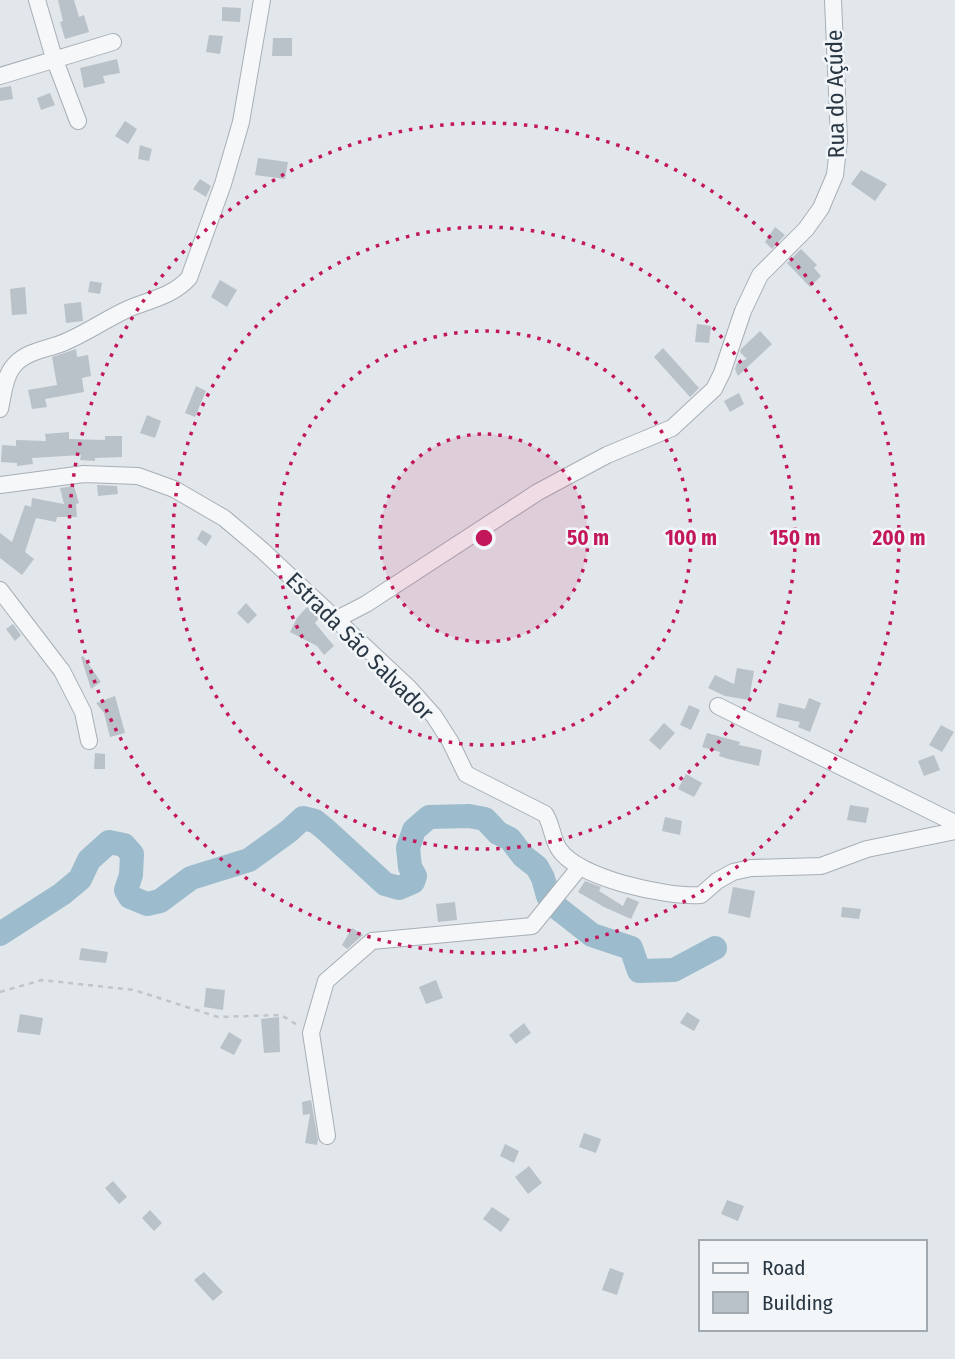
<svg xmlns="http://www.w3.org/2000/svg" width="955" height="1359" viewBox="0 0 955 1359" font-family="'Fira Sans Condensed',sans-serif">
<rect width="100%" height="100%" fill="#e2e7eb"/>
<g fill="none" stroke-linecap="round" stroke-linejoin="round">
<path stroke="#9cbbcc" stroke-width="24" d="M0,934L62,894L80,879L89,860L109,842L124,845L132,854L131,875L126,890L130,897L147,904L160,901L191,878L249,860L289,831L303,818L315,821L325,829L385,884L399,888L413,882L415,876L410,867L408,848L414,830L429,817L469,816L485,819L498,833L510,839L523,856L537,867L543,878L548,896L555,906L592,935L631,948L639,971L674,970L715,948"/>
</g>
<path fill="#b9c1c9" d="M58,0H74L79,17L84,15L89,32L65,39L60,22L63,21Z
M222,7L241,8L240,22L222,21Z
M209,35L223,36L220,54L206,52Z
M273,38H292V56H272Z
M117,59L120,73L103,76L105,83L84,88L80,68Z
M11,86L13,99L0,101V88Z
M50,93L55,105L41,110L37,98Z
M125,121L137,129L128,144L115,136Z
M140,145L152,149L149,161L138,159Z
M258,158L288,162L285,179L255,175Z
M861,170L887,184L875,201L851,184Z
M200,179L211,186L206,197L193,189Z
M775,227L785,235L772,249L765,242Z
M801,249L817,265L814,268L821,276L810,287L787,263Z
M220,280L237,290L227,307L211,297Z
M90,281L102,283L100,294L88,292Z
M25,287L27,314L12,315L10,289Z
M81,302L83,321L66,323L64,304Z
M697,324L711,326L709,343L695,342Z
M760,331L772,344L738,376L735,369L737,363L747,359L740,352L741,349Z
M663,348L699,388L690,397L654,357Z
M76,349L77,357L88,355L91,376L82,378L84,392L45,399L47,407L32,409L28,390L57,385L52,357Z
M196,386L206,391L195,417L185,413Z
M739,393L744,404L730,412L724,401Z
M147,415L161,421L155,438L140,433Z
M69,432V439L105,440V436H122V457L95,458V461L80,460L81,455L32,458L33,464L17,466V463L1,462L2,445L16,446V440L46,441L45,434Z
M97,485L117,486L118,494L98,496Z
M74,486L79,503L76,504L77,517H57L56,522L36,518L25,552L34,559L22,575L0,558V533L12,542L25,505L31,507L32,498L64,504L60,488Z
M202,530L212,536L206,546L197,539Z
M246,603L257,615L248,624L237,613Z
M307,607L319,618L315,623L334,646L324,655L317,646L290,632L297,618Z
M13,624L21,635L15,641L6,629Z
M83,656L101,682L91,689L81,657Z
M737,668L754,671L749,700L725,696L708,688L715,675L734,684Z
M115,696L125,733L110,737L104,713L96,703Z
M809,698L821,703L810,732L798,727L800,722L776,717L779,703L805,709Z
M689,705L700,710L691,730L680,725Z
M664,723L675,733L660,750L649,740Z
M941,725L954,732L942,752L929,745Z
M707,733L740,742L739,745L762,750L759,766L728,759L719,756L720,752L702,747Z
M95,753L105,754V769H94Z
M934,755L940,770L924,776L918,761Z
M686,774L702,783L694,797L678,789Z
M850,805L869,808L866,823L847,820Z
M665,817L682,821L680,835L662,831Z
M585,881L601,887L599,891L623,906L627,897L639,902L631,919L604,907L578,892Z
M733,887L755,891L750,918L728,913Z
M455,902L457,920L438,922L436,904Z
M842,907L861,909L859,919L841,917Z
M352,928L363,935L347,949L342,945Z
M81,948L108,952L106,963L79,960Z
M436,980L443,998L426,1004L419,987Z
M206,988L225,990L223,1010L204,1007Z
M687,1012L700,1020L694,1031L680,1023Z
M20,1014L43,1018L40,1035L17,1032Z
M279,1017L280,1052L264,1053L261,1019Z
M524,1023L531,1033L516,1044L509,1035Z
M229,1032L242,1040L234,1055L220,1048Z
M311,1100L318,1140L317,1145L305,1143L310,1114L303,1115L302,1102Z
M584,1133L601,1139L596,1153L579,1147Z
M505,1144L519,1151L514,1163L500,1156Z
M529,1166L542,1183L528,1194L515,1177Z
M113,1181L127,1197L119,1204L105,1188Z
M727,1200L744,1206L738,1221L721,1214Z
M492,1207L510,1219L501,1232L483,1219Z
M150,1210L162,1223L154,1231L142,1218Z
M610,1268L624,1273L617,1295L602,1290Z
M204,1272L223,1292L213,1301L194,1280Z"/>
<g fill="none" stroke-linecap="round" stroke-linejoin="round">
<defs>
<path id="minor" d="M37,0L54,58L78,121
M0,76L113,42
M0,409C3,396 4,379 12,368C23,352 44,350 60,344C84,335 104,320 128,309C149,300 173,296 189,278L223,184L241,122L262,0
M0,485L84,474L138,476L174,489L224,518L262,550L409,688L434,716L450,741L466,774L545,814C552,824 552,839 559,849C577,878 668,898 701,895L717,881L733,872L751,868L821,866L867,849L955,831
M0,590L62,671L83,712L89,741
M337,619L366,604L538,492L607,455L672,428L714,389L722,373L743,311L760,275L806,229L821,208L835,175L839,140L833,0
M718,706L955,823
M327,1136L311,1033L326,981L372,941L532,926L579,868"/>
</defs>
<use href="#minor" stroke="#a7afb6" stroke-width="18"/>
<path stroke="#c0c5ca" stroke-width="2.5" stroke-dasharray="5 5" stroke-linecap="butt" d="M0,992L42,980L134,990L218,1017L281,1015L299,1026"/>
<use href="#minor" stroke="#f5f7f9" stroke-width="16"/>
</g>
<circle cx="484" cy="538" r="104" fill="#c2185b" fill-opacity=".12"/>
<g fill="none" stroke="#c2185b" stroke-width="3.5" stroke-dasharray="3.5 7">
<circle cx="484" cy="538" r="104"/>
<circle cx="484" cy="538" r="207"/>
<circle cx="484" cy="538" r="311"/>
<circle cx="484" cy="538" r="415"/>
</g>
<g text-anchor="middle" stroke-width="5" stroke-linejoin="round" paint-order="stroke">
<g font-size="23" fill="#293744" stroke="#f2f6f8">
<text transform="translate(835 94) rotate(-91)" y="8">Rua do Açúde</text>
<text transform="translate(360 646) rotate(45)" y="8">Estrada São Salvador</text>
</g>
</g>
<circle cx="484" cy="538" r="10" fill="#c2185b" stroke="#f2f6f8" stroke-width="3.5"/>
<g font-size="21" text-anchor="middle" font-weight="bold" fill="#c2185b" stroke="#f2f6f8" stroke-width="5" stroke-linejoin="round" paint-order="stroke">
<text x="588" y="545">50 m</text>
<text x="691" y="545">100 m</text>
<text x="795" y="545">150 m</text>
<text x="899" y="545">200 m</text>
</g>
<rect x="699" y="1240" width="228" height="91" fill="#f2f6f8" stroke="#a2aab0" stroke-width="2"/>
<rect x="713" y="1263" width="35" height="10" fill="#f5f7f9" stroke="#a2aab0" stroke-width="2"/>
<text x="762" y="1275" font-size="21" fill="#293744">Road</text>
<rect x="713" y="1292" width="35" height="21" fill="#b9c1c9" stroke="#a2aab0" stroke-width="2"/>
<text x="762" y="1310" font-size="21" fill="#293744">Building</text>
</svg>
